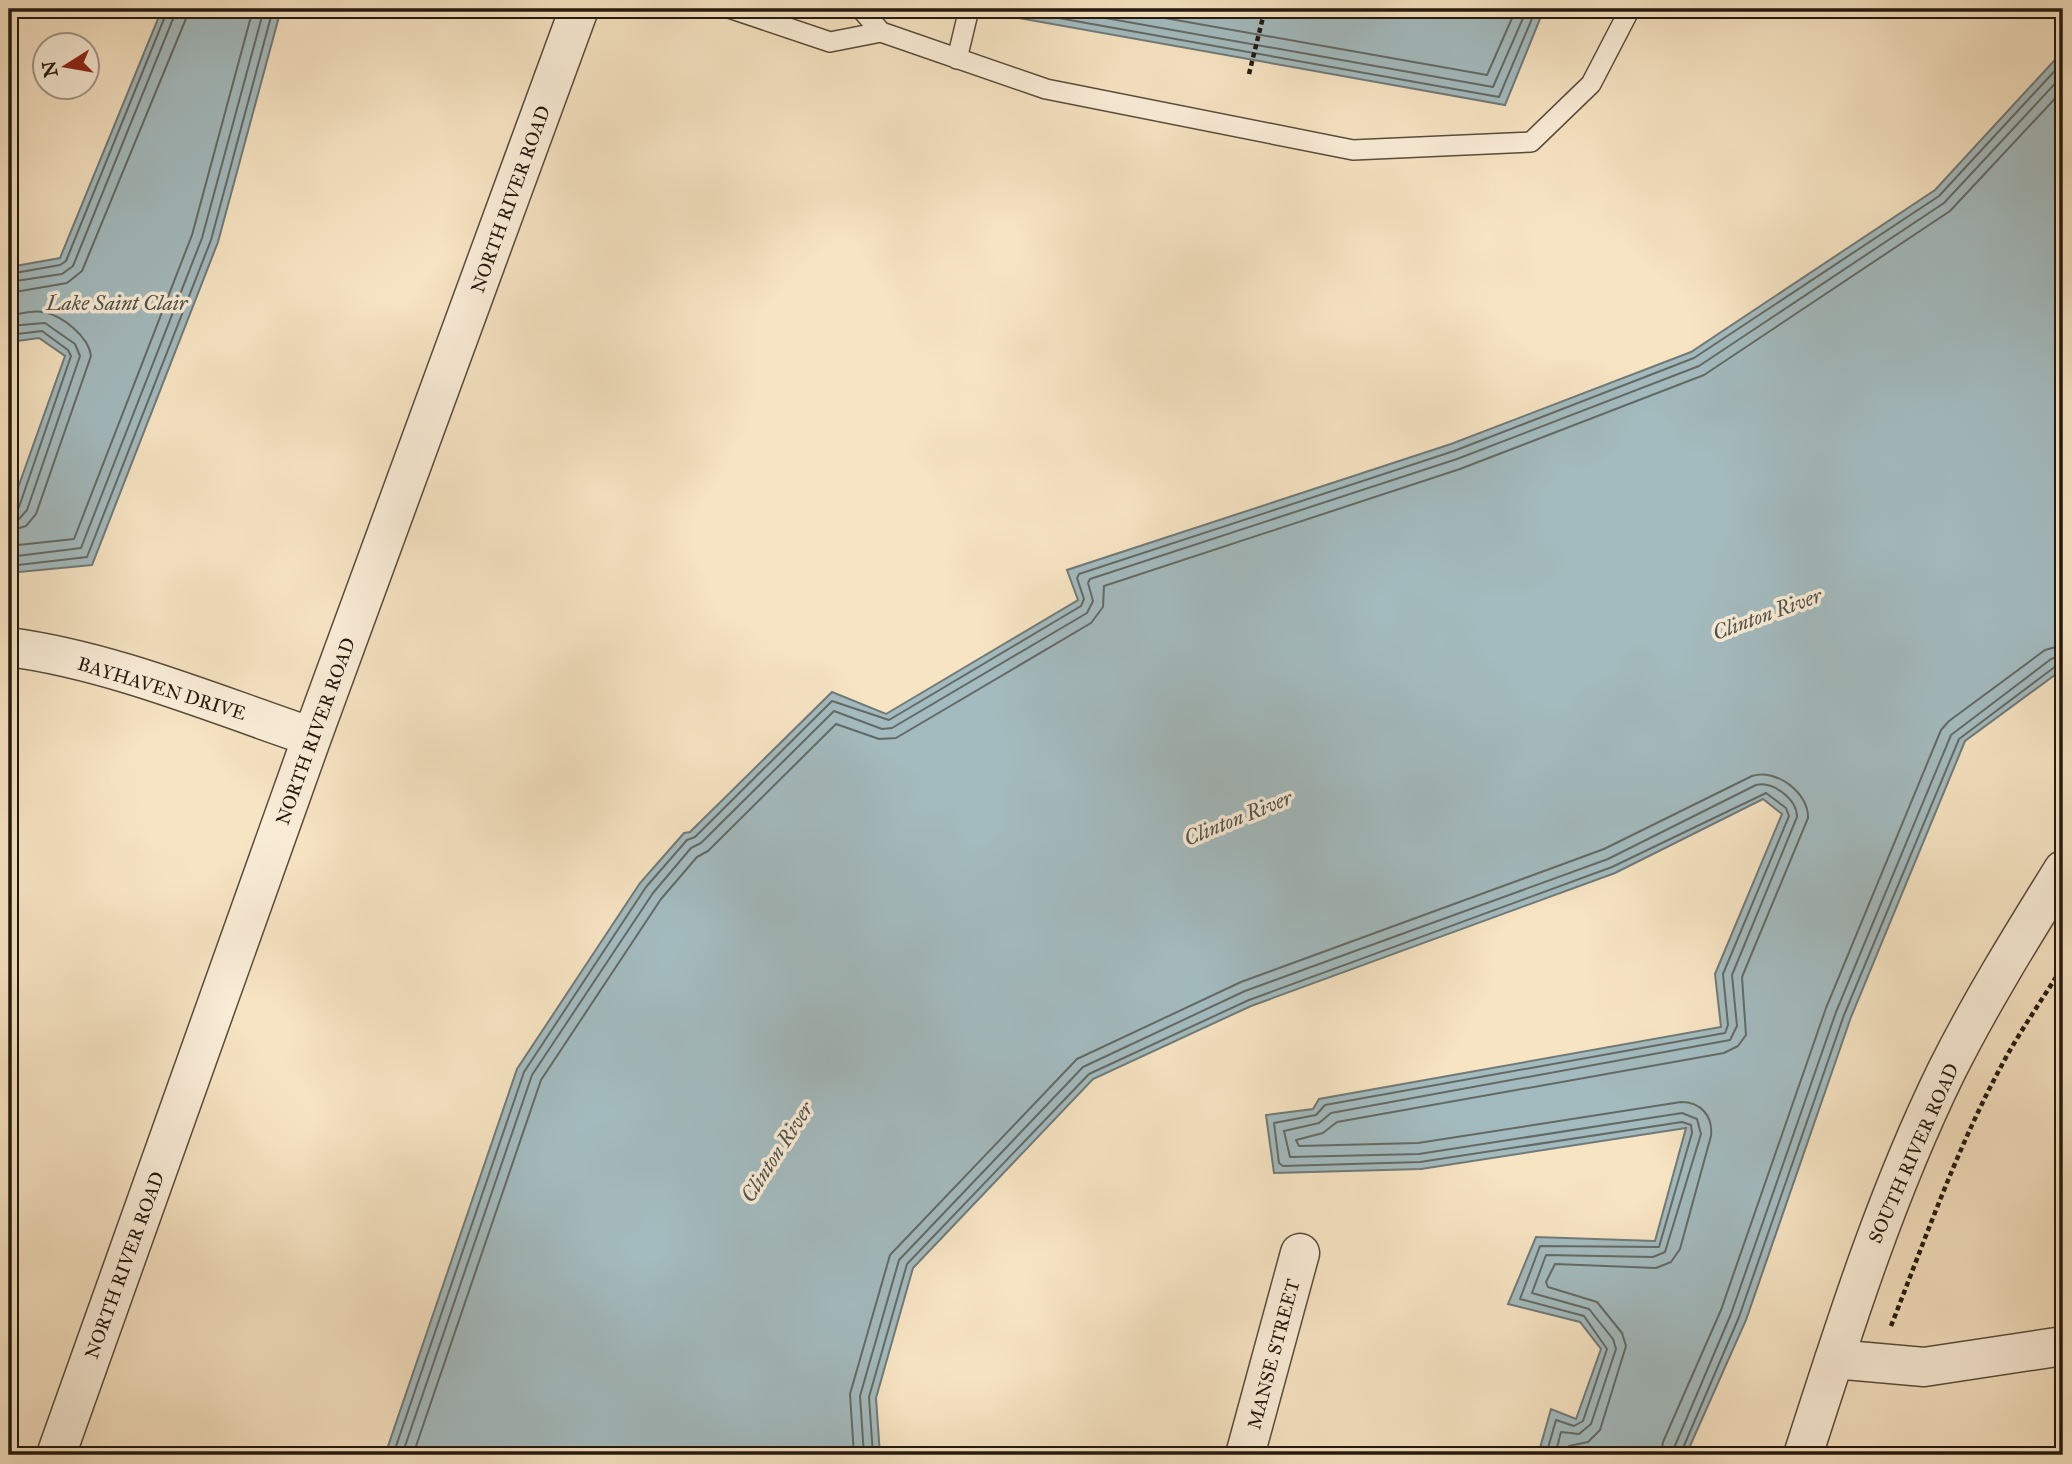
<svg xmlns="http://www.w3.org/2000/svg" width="2072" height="1464" viewBox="0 0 2072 1464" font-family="'IM FELL Great Primer',serif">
<rect width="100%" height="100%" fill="#f7e4c3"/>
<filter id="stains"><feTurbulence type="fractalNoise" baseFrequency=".00286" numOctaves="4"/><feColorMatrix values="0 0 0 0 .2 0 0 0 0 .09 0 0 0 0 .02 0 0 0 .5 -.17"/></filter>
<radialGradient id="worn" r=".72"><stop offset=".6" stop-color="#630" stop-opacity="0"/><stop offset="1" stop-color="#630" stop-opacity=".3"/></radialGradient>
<path fill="#a3bbbf" stroke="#707a78" stroke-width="2" d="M162,9H281L218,242L92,565L9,573V513L65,356L39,338L9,342V267L60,258Z
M1016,9H1544L1505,105L1013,17Z
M2063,51V669L1965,741L1851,1017L1746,1320L1686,1455H1538L1551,1409L1576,1419L1601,1349L1580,1322L1508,1304L1536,1237L1655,1241L1686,1128L1421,1169L1274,1173L1266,1115L1313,1109L1319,1099L1721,1027L1715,974L1782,814L1763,799L1615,873L1251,1006L1093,1079L913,1268L876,1398L880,1455H385L517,1069L640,883L684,833L690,832L832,692L886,714L1078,600L1067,570L1451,444L1691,352L1935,190Z"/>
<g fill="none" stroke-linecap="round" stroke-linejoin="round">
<path stroke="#636a66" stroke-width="2" d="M1022,9L1025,12L1499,97L1536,9
M1055,9L1493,87L1527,9
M1114,9L1487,75L1516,9
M9,274L60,265L66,261L168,9
M9,282L62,274L73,266L177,9
M9,293L67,283L82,271L185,21L188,9
M9,316C19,314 32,310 43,312C62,315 89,337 91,356L36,514L26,526L9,531
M9,326L45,323L75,344L80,356L27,510L19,519L9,521
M9,335L42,331L68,350L71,356L19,507L9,512
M9,546L74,539L192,235L253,9
M9,557L81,548L202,238L264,9
M9,566L87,557L211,240L273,9
M393,1455L524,1072L646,887L687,840L695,837L832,701L889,720L1081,606L1084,599L1077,578L1079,574L1454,451L1694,358L1939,196L2063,62
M402,1455L532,1075L653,893L691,848L701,843L834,711L882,729L892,728L1087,613L1093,601L1088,583L1090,579L1457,459L1699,366L1944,203L2063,75
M413,1455L541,1080L661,899L697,857L708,851L836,724L879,739L896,738L1091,623L1103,607L1104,586L1460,469L1704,375L1950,211L2063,90
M854,1455L850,1394L890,1255L1077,1059L1241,982L1604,849L1752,776C1776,768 1809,793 1808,818L1742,977L1746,1035L1738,1046L1724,1053L1337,1122L1323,1133L1296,1140L1299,1146L1418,1143L1681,1102C1701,1102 1713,1116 1711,1136L1680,1249L1671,1262L1656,1268L1555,1264L1546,1282L1548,1287L1597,1302L1622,1333L1626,1346L1600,1430L1588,1442L1569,1446L1566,1455
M864,1455L860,1396L899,1260L1083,1067L1245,991L1608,859L1756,785C1773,781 1797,799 1797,817L1732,975L1737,1026L1730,1040L1331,1113L1319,1123L1284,1131L1290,1157L1419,1154L1682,1113L1697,1119L1701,1134L1665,1252L1653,1257L1546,1255L1532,1293L1589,1309L1613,1339L1616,1349L1591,1424L1579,1434L1561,1432L1555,1455
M873,1455L869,1397L907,1264L1089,1074L1249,1000L1612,867L1766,793L1786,808L1789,816L1723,974L1728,1025L1725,1033L1325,1105L1316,1115L1274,1123L1279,1163L1283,1166L1420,1162L1682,1122L1691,1125L1692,1133L1659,1247L1540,1246L1520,1299L1584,1316L1607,1349L1583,1421L1574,1426L1556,1420L1546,1455
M1661,1455L1663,1442L1721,1310L1826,1008L1941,730L1949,721L2045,650L2063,645
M1671,1455L1731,1314L1836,1012L1951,735L2051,659L2063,655
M1680,1455L1739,1317L1844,1015L1959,739L2056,666L2063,664"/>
<defs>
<path id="service" d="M732,9L830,42L881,32L861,9
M881,32L1046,89L1353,150L1531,142L1591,84L1630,9
M957,59L969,9"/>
<path id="minor" d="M9,647C113,661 214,704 312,737
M1834,1359L1924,1367L2063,1346
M56,1455L312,737L579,9
M1245,1455L1300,1253
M1803,1455C1845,1325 1886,1195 1946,1072C1981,1002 2022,936 2063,870"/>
</defs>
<use href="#service" stroke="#584c3b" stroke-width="22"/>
<use href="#minor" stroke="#584c3b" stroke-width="41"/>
<path stroke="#23190e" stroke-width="4.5" stroke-dasharray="5 3.5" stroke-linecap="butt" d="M1249,74L1265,9
M1891,1326C1926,1237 1958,1145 2004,1061C2022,1028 2044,997 2063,966"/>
<use href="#service" stroke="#faedd8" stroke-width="19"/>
<use href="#minor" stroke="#faedd8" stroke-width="38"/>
</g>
<g text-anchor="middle" stroke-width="7" stroke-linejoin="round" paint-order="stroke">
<g font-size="19" fill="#23190e" stroke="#faedd8">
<text transform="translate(510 199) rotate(-70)" y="7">NORTH RIVER ROAD</text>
<text transform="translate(162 688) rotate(17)" y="7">BAYHAVEN DRIVE</text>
<text transform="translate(315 731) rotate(-70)" y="7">NORTH RIVER ROAD</text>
<text transform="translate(1913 1153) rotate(-66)" y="7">SOUTH RIVER ROAD</text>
<text transform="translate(124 1265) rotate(-70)" y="7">NORTH RIVER ROAD</text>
<text transform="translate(1273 1354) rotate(-75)" y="7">MANSE STREET</text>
</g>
<g font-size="21" font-style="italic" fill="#50524c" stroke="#faedd8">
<text x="117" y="310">Lake Saint Clair</text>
<text transform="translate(1767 614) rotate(-20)" y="7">Clinton River</text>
<text transform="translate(1238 818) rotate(-22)" y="7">Clinton River</text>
<text transform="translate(777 1152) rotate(-57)" y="7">Clinton River</text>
</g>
</g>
<rect width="2072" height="1464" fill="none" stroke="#f7e4c3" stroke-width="35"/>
<rect x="10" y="10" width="2051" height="1443" fill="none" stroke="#23190e" stroke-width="3.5"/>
<rect x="18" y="18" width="2037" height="1429" fill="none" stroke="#23190e" stroke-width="2"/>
<g transform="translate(66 66) rotate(259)"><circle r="33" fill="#faedd8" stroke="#a49887" stroke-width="2"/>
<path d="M0-5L12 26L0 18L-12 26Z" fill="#8f2418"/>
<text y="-10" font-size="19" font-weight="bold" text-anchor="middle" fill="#23190e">N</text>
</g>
<rect width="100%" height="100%" filter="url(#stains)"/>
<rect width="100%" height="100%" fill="url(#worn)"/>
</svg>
